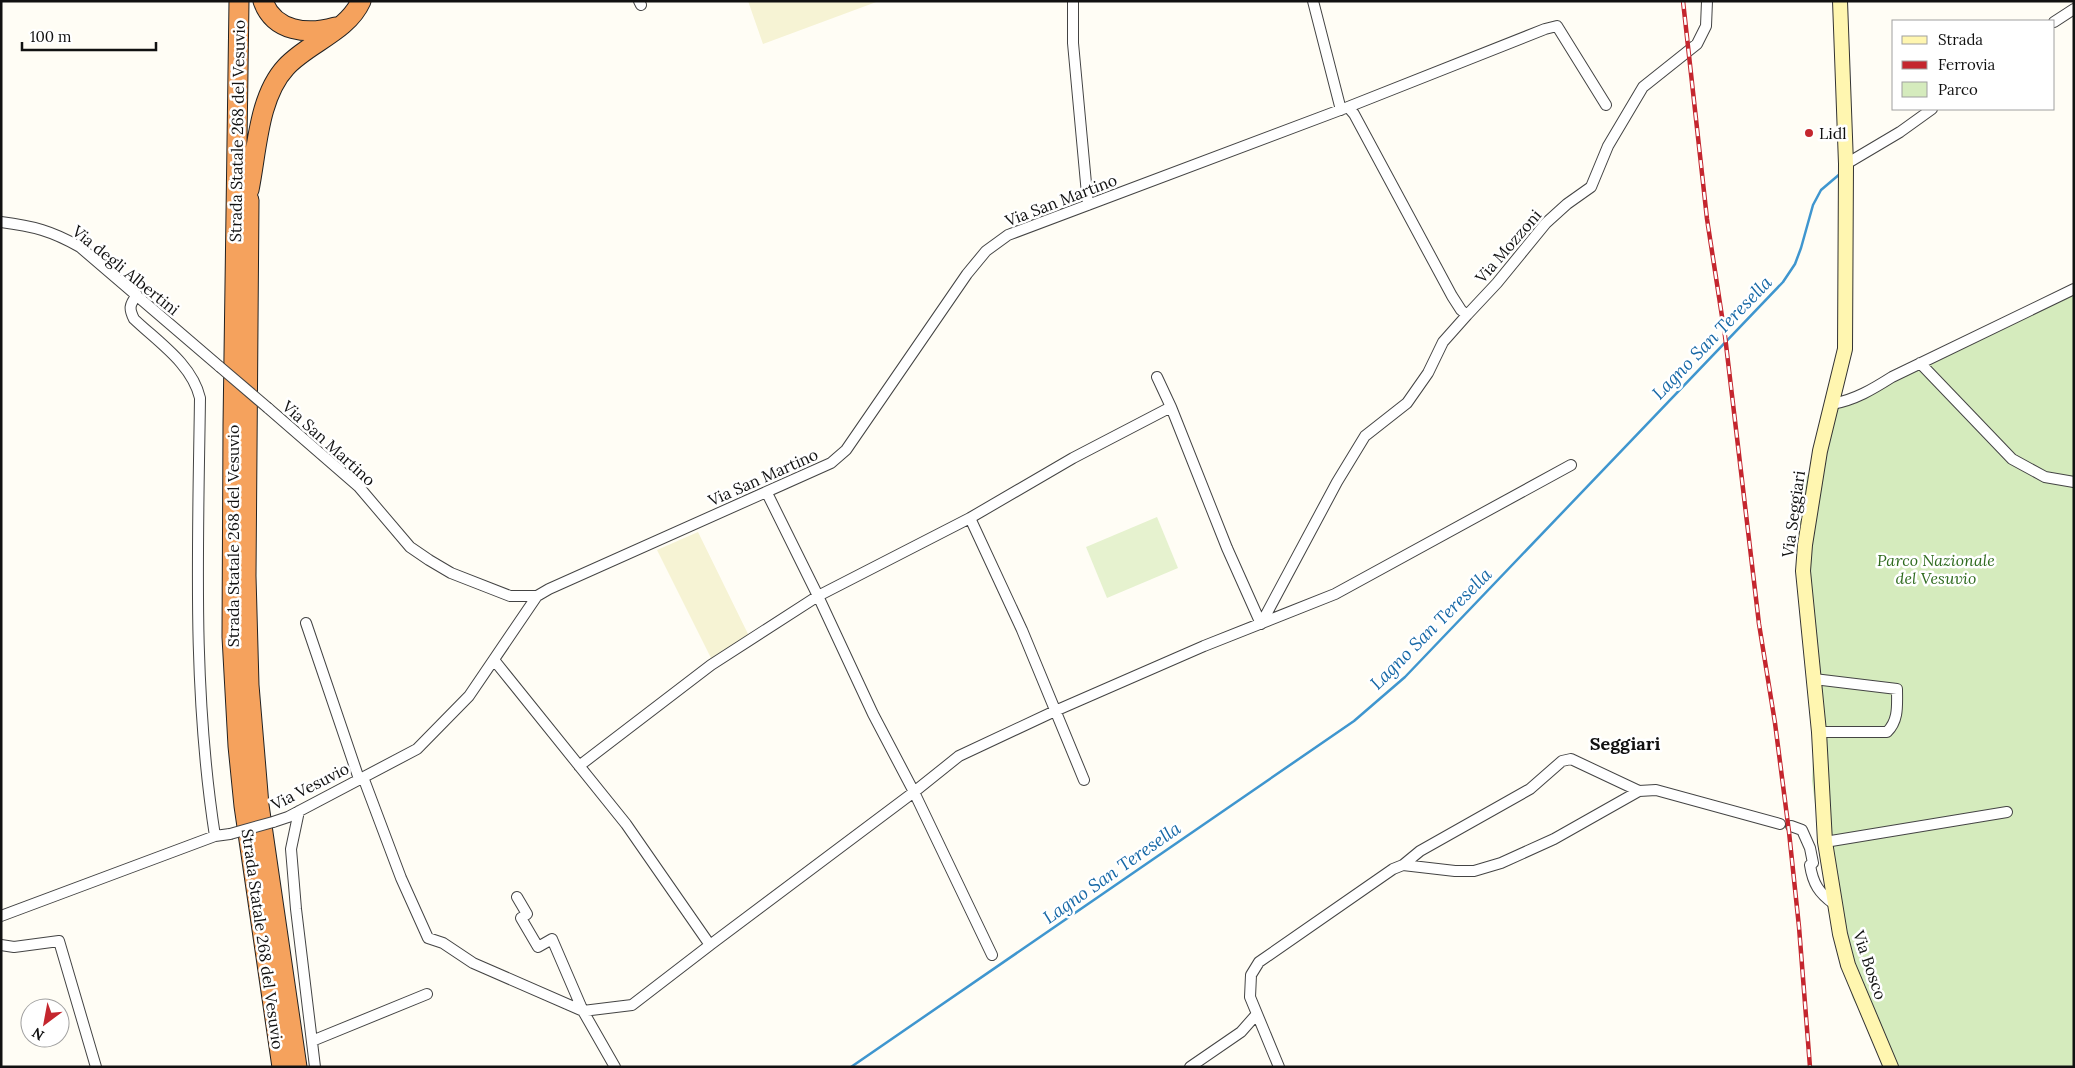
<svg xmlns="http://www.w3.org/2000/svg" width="2075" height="1068" viewBox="0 0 2075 1068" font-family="Lora,serif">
<rect width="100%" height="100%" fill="#fffdf5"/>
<path fill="#f6f3d4" d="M748,1H879L763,44Z
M698,532L749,636L712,660L657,550Z"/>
<path fill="#d5ebbd" d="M2074,289V1067H1886L1871,1031L1853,999L1840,959L1829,914L1812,781L1814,729L1796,566L1804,476L1810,475L1821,414L1858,399Z"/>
<path fill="#e6f2cf" d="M1157,517L1178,568L1107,598L1086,547Z"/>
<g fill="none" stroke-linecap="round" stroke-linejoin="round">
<path stroke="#3f96cf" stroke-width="2.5" d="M851,1067L1354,721L1405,677L1783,282L1795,264L1801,248L1813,205L1821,190L1841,173"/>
<defs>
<path id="street" d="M639,1L641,5
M1073,1V43L1088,205
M1313,1L1341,110
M2054,22L2074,9
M1348,107L1545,29L1557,26L1606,105
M1846,164L1900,132L1932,109
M1,222C33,226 52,231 80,247L220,367
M137,295C129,305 129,309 134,319C158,342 192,364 200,398C198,545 192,689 215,836
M1920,363L2012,459L2045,477L2074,482
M1157,377L1171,407L1227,548L1261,624
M1832,404C1855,400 1873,389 1892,377L2074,289
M268,408L359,487L410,547L429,560L451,573L510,596H537L549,589L831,463L846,450L967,274L986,251L1008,235L1348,107L1354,114L1452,296L1461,310L1467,315L1497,283L1546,223L1567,204L1591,187L1608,146L1643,87L1697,44L1706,26L1707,1
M767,493L818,596L873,714L914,792L992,955
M970,518L1022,630L1084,780
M306,623L359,779
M1261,624L1337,482L1365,436L1407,403L1428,373L1443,342L1467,315
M1814,679L1897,689C1897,705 1899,720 1887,732H1819
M579,766L711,665L818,596L970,518L1073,458L1171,407
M363,777L401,878L428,938L443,943L473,963L583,1011L632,1005L710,945L626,824L494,660
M299,811L291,849L296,909L315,1067
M273,822L288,817L417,749L469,696L537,596
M1791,826L1802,830L1810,848L1813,863L1810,865C1813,884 1819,893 1834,904
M1825,842L2007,812
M1403,865L1420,851L1530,789L1562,761L1571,759L1639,791
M517,897L527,914L521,918L538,947L552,939L583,1011L615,1067
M1,916L215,836L230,834
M1,945L14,947L59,941L96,1067
M710,945L914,792L959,756L1055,711L1204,646L1335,594L1571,465
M312,1041L427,994
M1190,1067L1241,1032L1256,1015
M1279,1067L1250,997L1251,975L1259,962L1393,869L1403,865L1455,871H1474L1501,863L1554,839L1639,791L1656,790L1780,824"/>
<path id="secondary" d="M1840,1L1846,164L1845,349L1820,451L1805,545L1803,571L1819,732L1825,842L1840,934L1848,965L1891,1067"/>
<path id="highway" d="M239,1L233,426L232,637L238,746L244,806L282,1067
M263,1C274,32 308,35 335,27
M249,190C257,151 258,97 286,67C308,43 347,32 361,1
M249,200L246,576L249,685L259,805L297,1067"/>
</defs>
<use href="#street" stroke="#444" stroke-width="12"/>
<use href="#secondary" stroke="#333" stroke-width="16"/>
<use href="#highway" stroke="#222" stroke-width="21"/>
<use href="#street" stroke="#fff" stroke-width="10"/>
<use href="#secondary" stroke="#fff6b0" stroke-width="14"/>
<use href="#highway" stroke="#f5a25d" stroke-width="19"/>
<defs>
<path id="rail" d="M1683,1L1707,219L1725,336L1759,624L1775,723L1789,832L1799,927L1810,1067"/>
</defs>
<use href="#rail" stroke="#c4262e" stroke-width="4.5"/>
<use href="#rail" stroke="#fff" stroke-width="2.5" stroke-dasharray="8" stroke-linecap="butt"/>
<defs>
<path id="street-bridge" d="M220,367L268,408
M230,834L273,822"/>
</defs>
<use href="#street-bridge" stroke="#444" stroke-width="12" stroke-linecap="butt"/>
<use href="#street-bridge" stroke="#fff" stroke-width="10"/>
</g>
<circle fill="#c4262e" stroke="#fff" stroke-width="2" cx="1809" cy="133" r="5"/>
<g text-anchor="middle" stroke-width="5" stroke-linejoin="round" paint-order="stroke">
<g font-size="16" fill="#111" stroke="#fff">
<text transform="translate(237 131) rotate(-89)" y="6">Strada Statale 268 del Vesuvio</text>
<text transform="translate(1061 200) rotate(-21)" y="6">Via San Martino</text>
<text transform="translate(1508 246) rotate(-49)" y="6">Via Mozzoni</text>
<text transform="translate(126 270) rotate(39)" y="6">Via degli Albertini</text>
<text transform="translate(329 443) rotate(42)" y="6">Via San Martino</text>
<text transform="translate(763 477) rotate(-24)" y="6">Via San Martino</text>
<text transform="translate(1793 514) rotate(-82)" y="6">Via Seggiari</text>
<text transform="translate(233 536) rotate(-90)" y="6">Strada Statale 268 del Vesuvio</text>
<text transform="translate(310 786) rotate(-27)" y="6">Via Vesuvio</text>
<text transform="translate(263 939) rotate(82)" y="6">Strada Statale 268 del Vesuvio</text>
<text transform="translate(1870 965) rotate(71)" y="6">Via Bosco</text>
</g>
<g font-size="16" fill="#111" stroke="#fff" text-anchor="start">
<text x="1819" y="139">Lidl</text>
</g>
<g font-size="16" font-style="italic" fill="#2f6b1f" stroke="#fff">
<text x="1936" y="566">Parco Nazionale<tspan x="1936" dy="18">del Vesuvio</tspan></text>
</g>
<g font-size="18" font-style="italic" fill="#1768a6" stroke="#fff">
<text transform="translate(1712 338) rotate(-46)" y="6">Lagno San Teresella</text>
<text transform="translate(1431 629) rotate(-45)" y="6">Lagno San Teresella</text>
<text transform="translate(1112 873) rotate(-35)" y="6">Lagno San Teresella</text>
</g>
<g font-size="18" font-weight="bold" fill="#111" stroke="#fff">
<text x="1625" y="750">Seggiari</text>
</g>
</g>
<rect width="2075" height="1068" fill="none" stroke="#111111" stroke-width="5"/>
<rect x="1892" y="20" width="162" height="90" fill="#ffffff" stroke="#a0a0a0"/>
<rect x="1902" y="36" width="25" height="8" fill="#fff6b0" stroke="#a0a0a0"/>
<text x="1938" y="45" font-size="15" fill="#111111">Strada</text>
<rect x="1902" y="61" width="25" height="8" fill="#c4262e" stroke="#a0a0a0"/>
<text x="1938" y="70" font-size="15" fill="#111111">Ferrovia</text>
<rect x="1902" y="82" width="25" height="15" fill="#d5ebbd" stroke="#a0a0a0"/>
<text x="1938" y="95" font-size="15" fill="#111111">Parco</text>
<g transform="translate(45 1023) rotate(212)"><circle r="24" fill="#ffffff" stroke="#a0a0a0"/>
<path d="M0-4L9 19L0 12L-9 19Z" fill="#c4262e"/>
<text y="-8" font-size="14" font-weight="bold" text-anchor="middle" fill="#111111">N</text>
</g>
<path d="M22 42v8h134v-8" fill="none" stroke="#111111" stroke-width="2.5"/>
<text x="30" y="42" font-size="15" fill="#111111" stroke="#ffffff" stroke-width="4" paint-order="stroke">100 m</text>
</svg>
